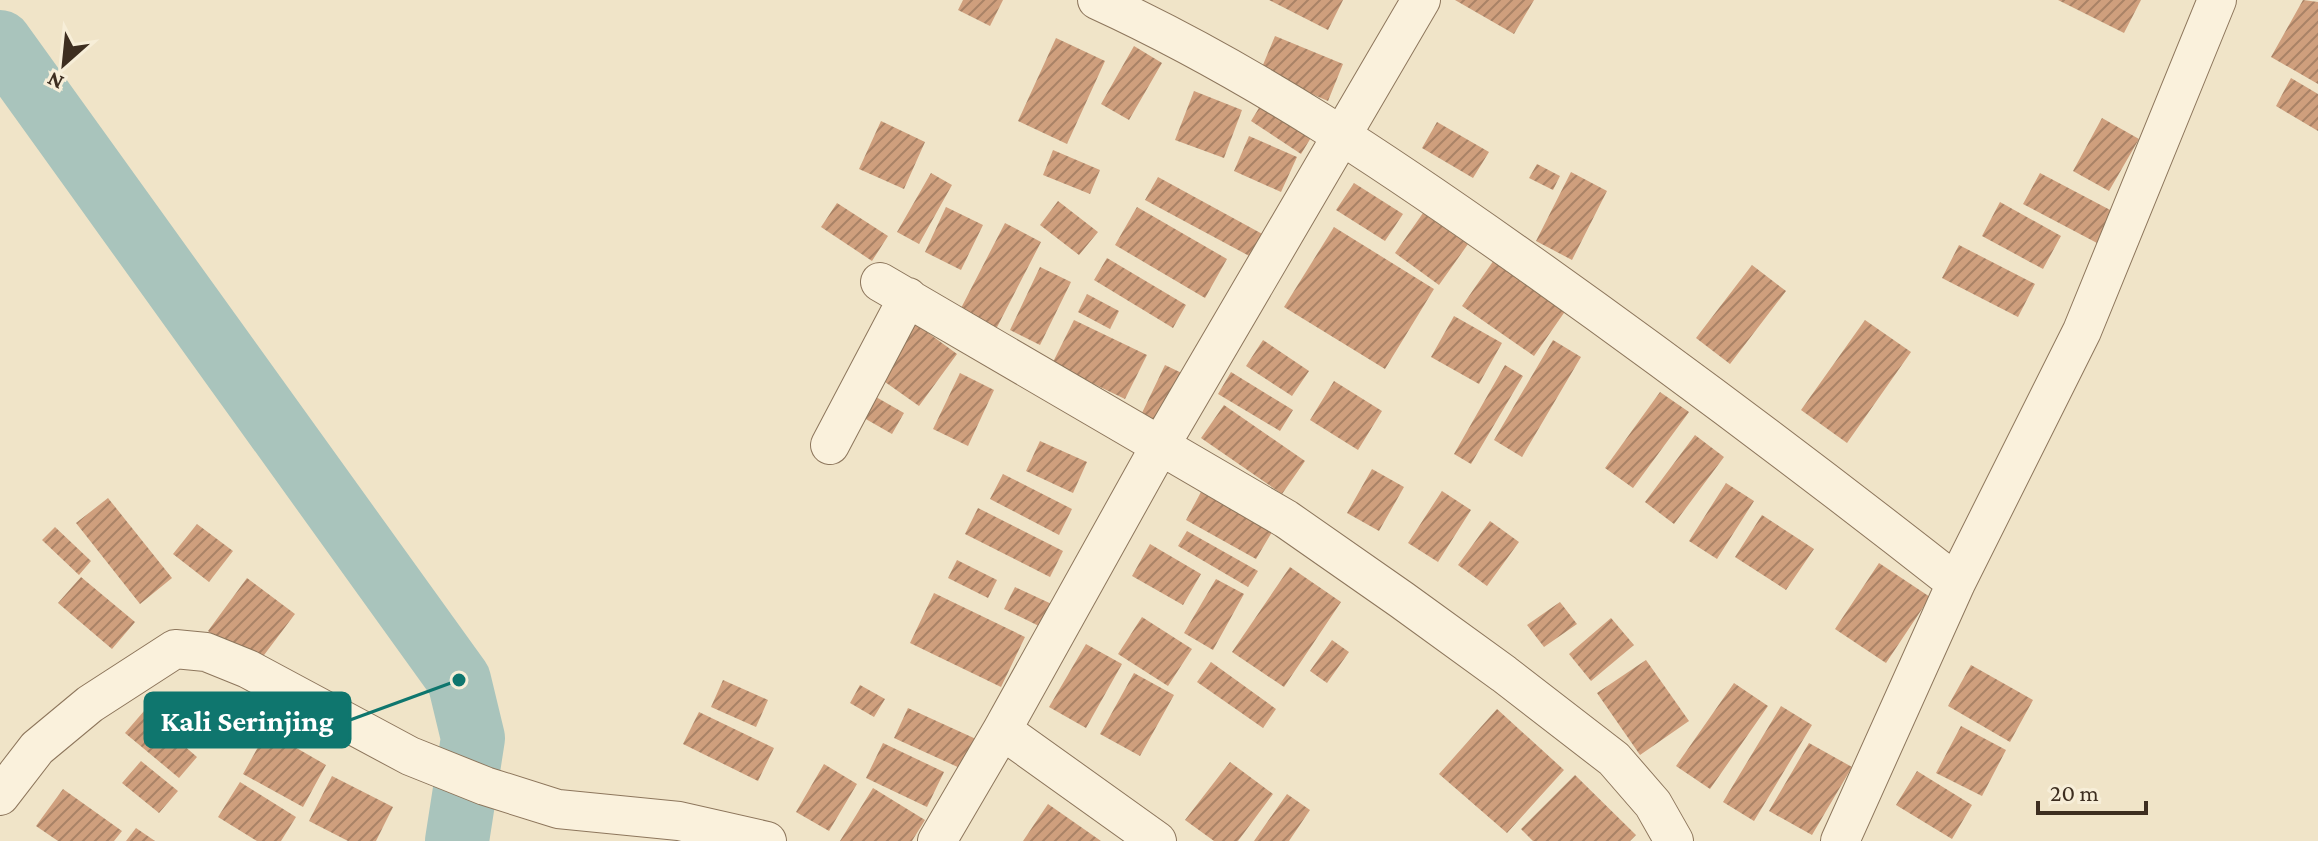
<svg xmlns="http://www.w3.org/2000/svg" width="2318" height="841" viewBox="0 0 2318 841" font-family="'Crimson Pro',serif">
<defs>
<pattern id="building-hatch" width="6" height="6" patternUnits="userSpaceOnUse" patternTransform="scale(2)"><rect width="6" height="6" fill="#cf9f7d"/><path d="M-1 1l2-2M0 6l6-6M5 7l2-2" fill="none" stroke="#a98266"/></pattern>
</defs>
<rect width="100%" height="100%" fill="#f0e4c8"/>
<g fill="none" stroke-linecap="round" stroke-linejoin="round">
<path stroke="#a9c4bc" stroke-width="64" d="M0,42L459,680L473,738L457,841"/>
</g>
<path fill="url(#building-hatch)" d="M963,0H1003L990,26L958,10Z
M1269,0H1343L1328,30Z
M1455,0H1534L1514,34Z
M2058,0H2141L2124,33Z
M2303,0L2318,2V84L2271,57Z
M1275,36L1343,64L1328,101L1260,72Z
M1056,38L1105,61L1067,144L1018,121Z
M1134,46L1162,63L1129,120L1101,104Z
M2291,78L2318,94V131L2276,106Z
M1194,91L1242,110L1224,158L1175,140Z
M1262,103L1312,136L1301,154L1251,121Z
M2102,118L2139,139L2109,191L2073,171Z
M881,121L925,142L904,189L859,169Z
M1437,122L1489,152L1473,178L1422,148Z
M1249,136L1297,157L1281,192L1234,171Z
M1053,150L1100,170L1090,194L1043,175Z
M1537,164L1560,176L1553,190L1529,178Z
M1571,172L1607,191L1572,260L1536,241Z
M931,173L952,185L919,244L897,232Z
M2040,173L2114,212L2097,243L2023,204Z
M1158,177L1266,236L1253,258L1145,200Z
M1354,183L1403,214L1385,241L1336,210Z
M1058,201L1098,232L1079,255L1040,225Z
M2000,202L2061,236L2043,269L1982,236Z
M837,203L888,236L872,261L821,227Z
M946,207L983,225L961,270L925,252Z
M1137,207L1227,259L1205,298L1115,245Z
M1423,213L1468,244L1439,285L1395,253Z
M1005,223L1041,242L995,331L959,312Z
M1334,227L1434,289L1385,369L1284,307Z
M1959,245L2035,284L2018,317L1942,278Z
M1107,258L1186,305L1173,328L1094,280Z
M1494,260L1566,310L1534,356L1462,306Z
M1752,265L1786,291L1730,364L1696,338Z
M1040,267L1071,282L1040,345L1010,330Z
M1087,294L1119,311L1110,329L1078,312Z
M1454,316L1502,343L1479,384L1431,357Z
M1074,320L1147,355L1125,399L1052,364Z
M1865,320L1911,352L1847,443L1801,410Z
M916,324L957,354L919,406L878,377Z
M1263,340L1309,371L1292,396L1246,366Z
M1553,340L1581,357L1522,457L1494,440Z
M1165,365L1188,376L1163,428L1140,417Z
M1505,365L1523,376L1471,464L1454,454Z
M1231,372L1293,410L1280,431L1218,394Z
M960,373L994,390L968,446L933,429Z
M1334,381L1382,411L1358,450L1310,420Z
M1660,392L1689,412L1633,488L1605,468Z
M869,393L904,413L892,434L857,414Z
M1224,405L1305,461L1282,494L1201,438Z
M1695,435L1724,457L1674,524L1645,502Z
M1040,441L1087,462L1073,493L1026,471Z
M1372,469L1404,487L1379,531L1347,513Z
M1003,474L1072,509L1059,535L990,499Z
M1726,483L1754,501L1717,559L1689,541Z
M1442,491L1471,510L1438,562L1408,543Z
M1201,492L1272,532L1256,559L1186,520Z
M108,498L172,578L140,604L76,523Z
M978,508L1063,551L1050,577L965,534Z
M1762,515L1814,549L1786,590L1735,557Z
M1490,521L1519,542L1487,586L1458,565Z
M197,524L233,551L209,582L173,554Z
M55,527L91,561L79,575L42,540Z
M1187,531L1258,571L1248,587L1178,546Z
M1150,544L1201,574L1183,605L1132,576Z
M957,560L997,580L988,598L948,578Z
M1879,563L1930,597L1886,663L1835,629Z
M1290,567L1341,602L1284,687L1232,652Z
M81,577L135,622L112,649L58,603Z
M247,578L295,614L255,667L208,631Z
M1216,579L1244,594L1213,650L1184,633Z
M1015,587L1056,606L1045,629L1004,609Z
M934,593L1025,637L1001,687L910,643Z
M1560,602L1577,624L1544,647L1527,625Z
M1142,617L1192,649L1168,686L1118,654Z
M1611,618L1634,645L1591,681L1569,654Z
M1332,640L1349,652L1327,683L1310,671Z
M1086,644L1122,664L1086,728L1049,707Z
M1646,660L1689,721L1640,755L1597,693Z
M1211,662L1276,709L1263,728L1197,682Z
M1971,665L2033,700L2010,742L1948,706Z
M1134,673L1174,695L1140,756L1100,734Z
M723,680L768,700L756,727L711,707Z
M1734,683L1768,706L1710,789L1676,766Z
M860,685L885,699L874,717L850,703Z
M1781,706L1812,725L1754,821L1723,802Z
M908,708L976,739L962,769L894,738Z
M1497,709L1564,770L1507,833L1439,774Z
M144,711L197,757L179,778L125,733Z
M699,712L774,748L758,781L683,744Z
M1961,726L2006,750L1982,796L1936,773Z
M267,731L326,765L303,807L243,774Z
M883,743L944,772L927,807L866,778Z
M1809,743L1852,767L1812,835L1769,811Z
M141,761L178,791L159,813L122,783Z
M1230,762L1273,794L1238,841H1214L1185,820Z
M824,764L857,784L829,831L796,812Z
M1917,771L1972,805L1952,839L1896,805Z
M1575,775L1636,835L1630,841H1533L1521,829Z
M332,776L393,807L376,841H348L309,821Z
M240,782L296,817L281,841H257L218,817Z
M873,788L925,820L912,841H840Z
M63,789L122,831L114,841H58L36,826Z
M1287,794L1310,810L1289,841H1254Z
M1048,804L1101,841H1023Z
M136,828L155,841H126Z"/>
<g fill="none" stroke-linecap="round" stroke-linejoin="round">
<defs>
<path id="minor" d="M1097,0C1252,71 1392,166 1530,264C1675,367 1816,473 1956,583
M880,282L1286,519L1402,600L1504,674L1614,759L1653,804L1674,841
M830,445L908,297
M1002,730L1157,841
M0,796L37,748L90,704L175,649L206,652L248,669L410,756L485,786L558,809L679,821L767,841
M937,841L1002,730L1160,446L1421,0
M1840,841L1956,583L2082,331L2217,0"/>
</defs>
<use href="#minor" stroke="#8d765c" stroke-width="40"/>
<use href="#minor" stroke="#faf1dc" stroke-width="38"/>
</g>
<path fill="none" stroke="#0f766e" stroke-width="3" d="M459 680L350 720"/>
<circle fill="#0f766e" stroke="#f7eed8" stroke-width="3" cx="459" cy="680" r="8"/>
<rect fill="#0f766e" stroke="#0f766e" stroke-width="3" x="145" y="693" width="205" height="54" rx="8"/>
<g font-size="30" text-anchor="middle" font-weight="bold" fill="#fff">
<text x="247" y="731">Kali Serinjing</text>
</g>
<g transform="translate(64 64) rotate(207)" stroke="#f7eed8" stroke-width="6" paint-order="stroke">
<path d="M0-6L14 30L0 20L-14 30Z" fill="#3d2e20"/>
<text y="-12" font-size="22" font-weight="bold" text-anchor="middle" fill="#3d2e20">N</text>
</g>
<path d="M2038 801v12h108v-12" fill="none" stroke="#3d2e20" stroke-width="4"/>
<text x="2050" y="801" font-size="24" fill="#3d2e20" stroke="#f7eed8" stroke-width="6" paint-order="stroke">20 m</text>
</svg>
